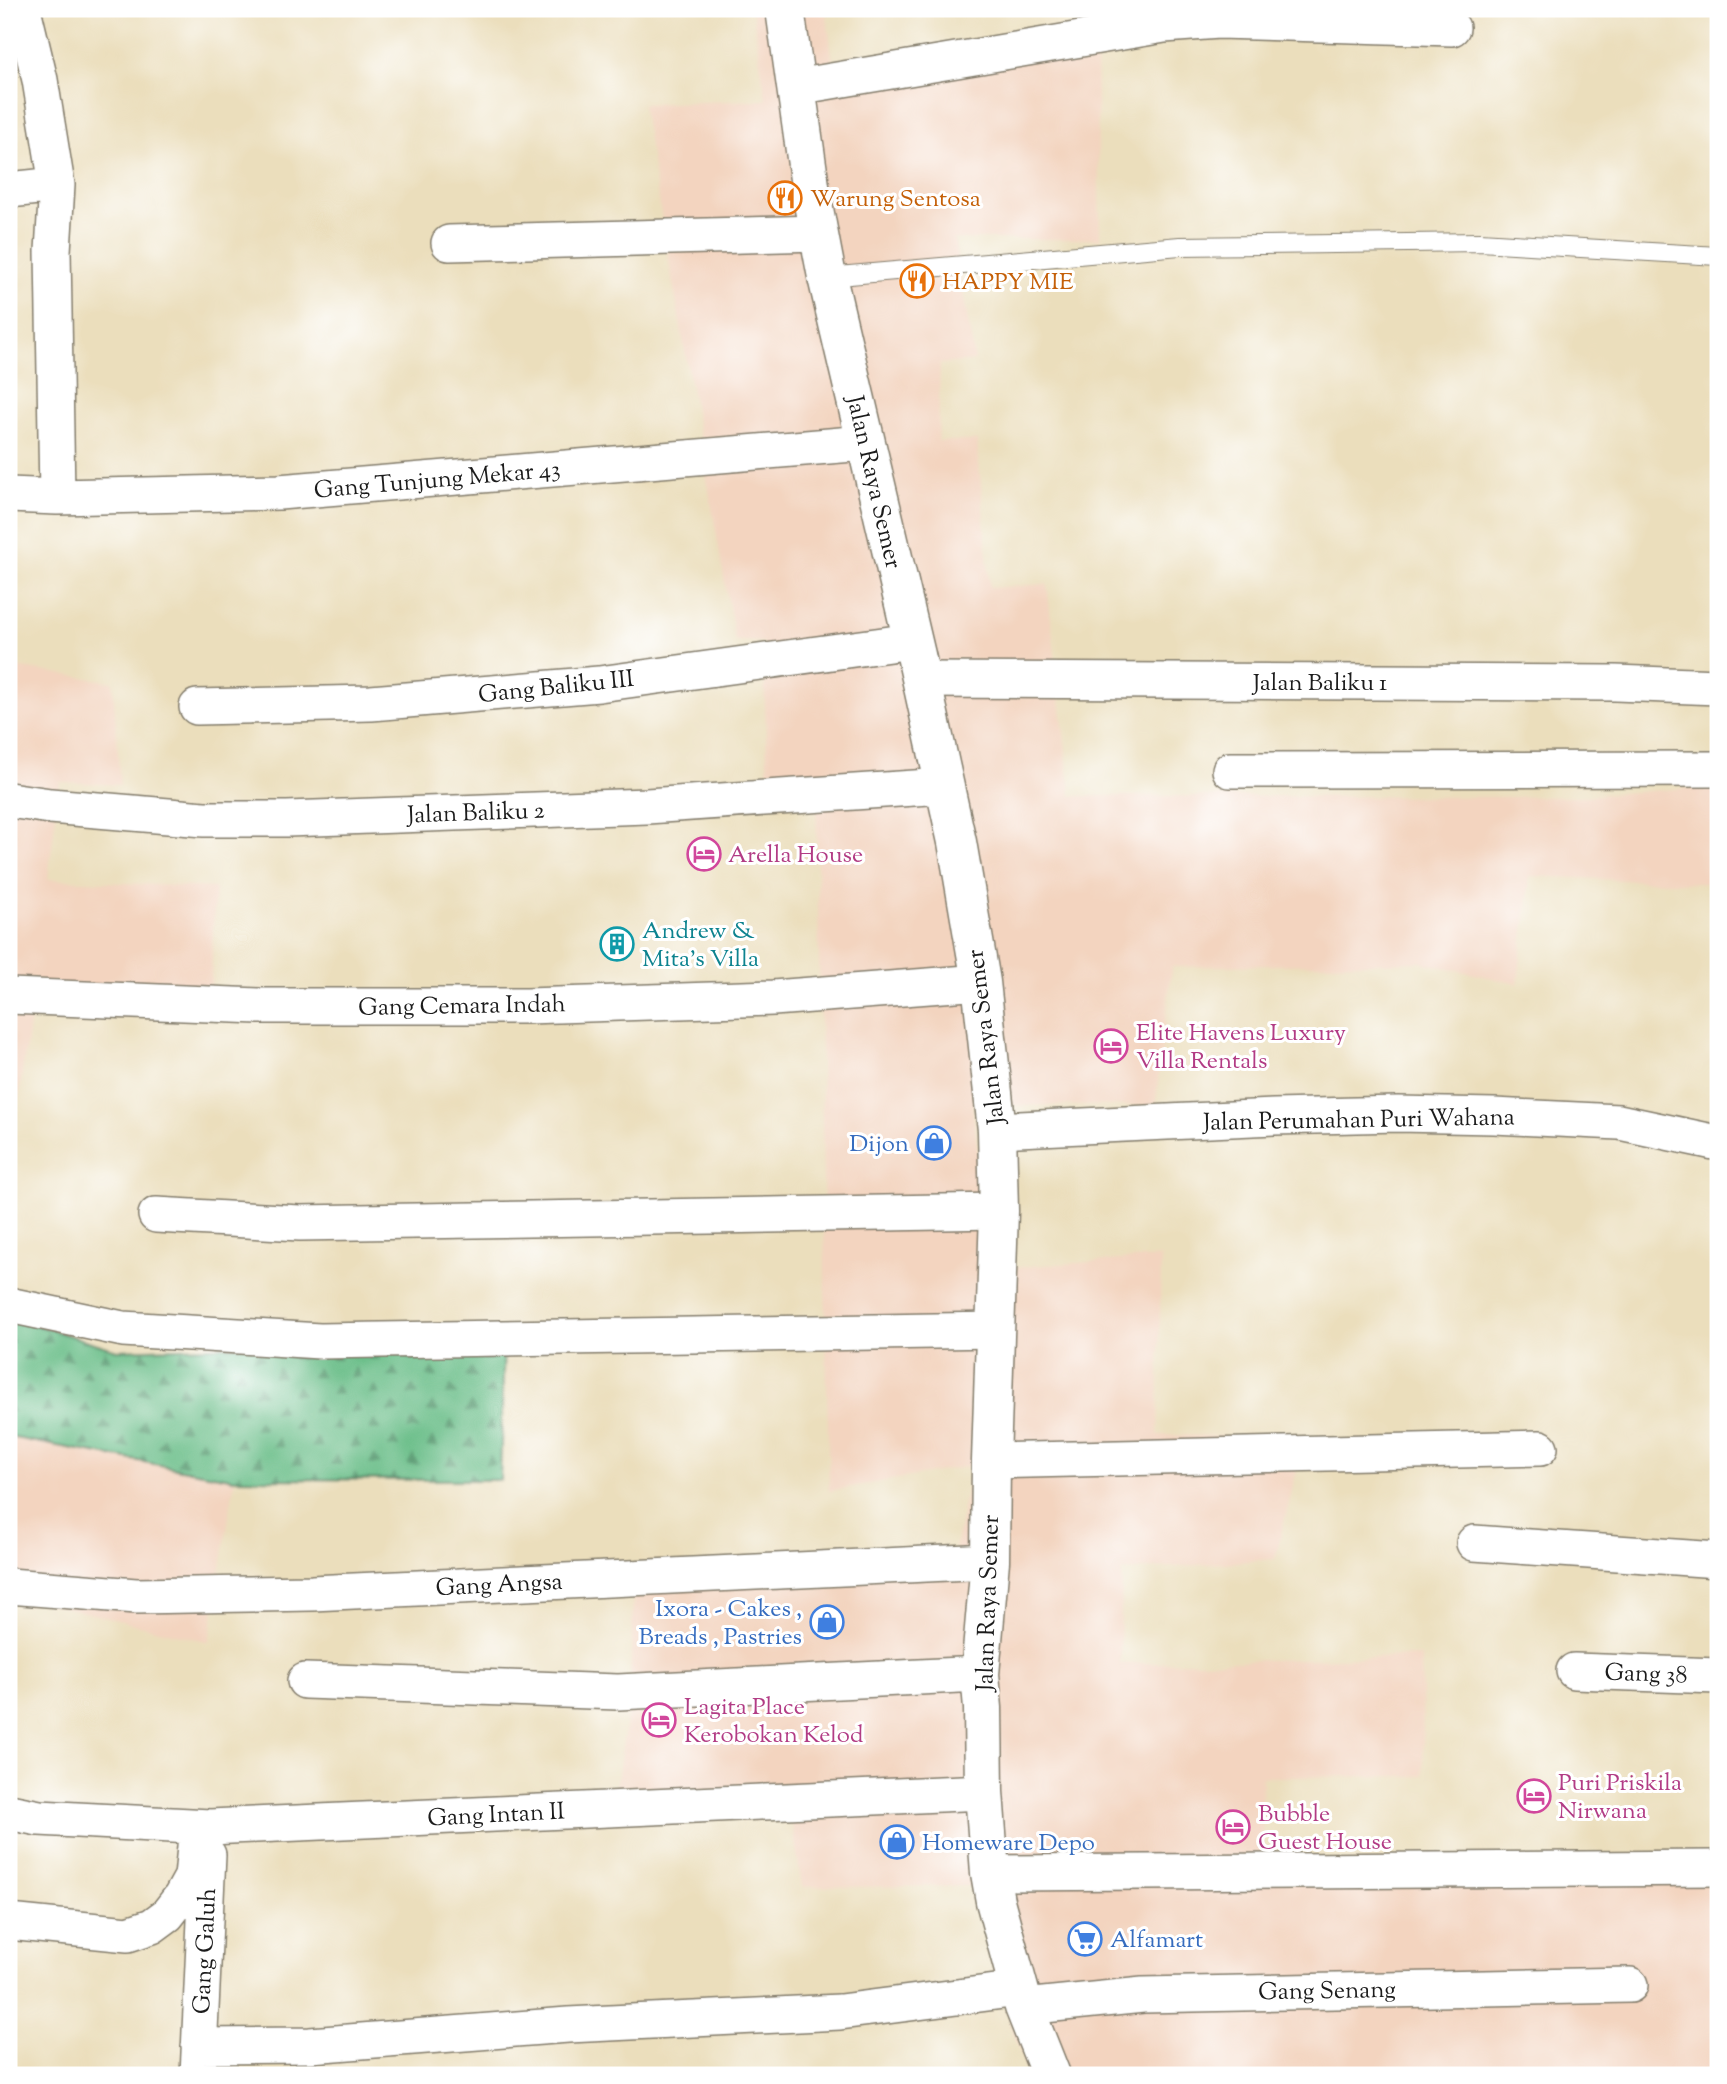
<svg xmlns="http://www.w3.org/2000/svg" width="1727" height="2084" viewBox="0 0 1727 2084" font-family="'Sorts Mill Goudy',serif">
<defs>
<pattern id="forest-firs" width="22" height="20" patternUnits="userSpaceOnUse" patternTransform="scale(1.75)"><rect width="22" height="20" fill="#6dbf8b"/><path d="M5 1l3.5 6h-7zM16 11l3.5 6h-7z" fill="#599a71"/></pattern>
</defs>
<rect width="100%" height="100%" fill="#fff"/>
<filter id="ink" filterUnits="userSpaceOnUse"><feTurbulence type="fractalNoise" baseFrequency=".0143" numOctaves="2"/><feDisplacementMap in="SourceGraphic" scale="14" xChannelSelector="R" yChannelSelector="G"/><feConvolveMatrix kernelMatrix="1 2 1 2 8 2 1 2 1" color-interpolation-filters="sRGB"/></filter>
<filter id="wash" filterUnits="userSpaceOnUse"><feTurbulence type="fractalNoise" baseFrequency=".00686" numOctaves="4" result="noise"/><feDisplacementMap in="SourceGraphic" scale="28" xChannelSelector="R" yChannelSelector="G"/><feGaussianBlur stdDeviation="1.57" result="paint"/><feColorMatrix in="noise" values="0 0 0 0 0 0 0 0 0 0 0 0 0 0 0 0 0 1.4 0 .05"/><feComposite in="paint" operator="in"/></filter>
<g filter="url(#wash)">
<rect width="100%" height="100%" fill="#ebdebc"/>
<path fill="#f3d4bf" d="M752,9H826L834,73L1096,52L1100,239H954L975,361L940,364L938,441H977L990,588L1047,584L1071,796L1568,797L1718,786V884L1530,876L1518,984L1421,962L1172,967L1155,1106L972,1105L993,1269L1161,1257L1158,1435L1305,1438L1275,1559L1122,1571L1120,1664L1421,1656L1424,1776L1262,1777V1863H1718V2075H1028L1011,2024L981,1886L802,1887L788,1798L612,1814L630,1695L633,1592L952,1565L971,1466L829,1491L816,800L768,793L763,642L735,641L642,104L766,100Z
M9,666L113,682L120,785L60,782L48,879L215,888L210,1002L34,989L15,1125L9,1196Z
M9,1437L235,1479L209,1642L9,1594Z"/>
<path fill="url(#forest-firs)" stroke="#446e54" stroke-width="2" d="M9,1317L117,1350L504,1338L500,1480L235,1479L9,1437Z"/>
</g>
<g filter="url(#ink)">
<g fill="none" stroke-linecap="round" stroke-linejoin="round">
<defs>
<path id="service" d="M827,277L1180,246L1480,242L1718,256"/>
<path id="minor" d="M23,9L40,80L57,185L53,251L57,497
M796,87L1164,25L1219,21L1452,28
M9,190L57,185
M449,243L819,233
M9,495L57,497L279,492L865,443
M922,680L1615,683L1718,687
M197,707L371,703L599,684L912,641
M1230,770L1718,769
M9,800L50,806L204,819H287L647,806L944,786
M9,996L259,1006H527L773,998L981,982
M997,1130L1274,1117L1398,1114L1494,1116L1619,1122L1718,1143
M156,1215L300,1223L999,1211
M9,1305L123,1329L320,1341L996,1330
M991,1461L1540,1448
M1474,1543L1718,1560
M9,1586L136,1596L312,1593L990,1561
M1574,1671L1718,1676
M305,1681L618,1692L980,1674
M9,1812L39,1818L210,1827L984,1792
M990,1873L1718,1868
M9,1922L128,1934L152,1926L167,1915L181,1897L192,1877L197,1827
M1024,2007L1143,1995L1630,1985
M199,2046L310,2045L568,2025L840,2012L1019,1989
M198,2075L208,1855"/>
<path id="tertiary" d="M785,9L811,193L827,277L916,655L957,842L981,982L997,1130L999,1211L991,1461L990,1561L980,1674L983,1708L984,1792L990,1873L995,1901L1024,2007L1051,2075"/>
</defs>
<use href="#service" stroke="#847d6c" stroke-width="20"/>
<use href="#minor" stroke="#847d6c" stroke-width="38"/>
<use href="#tertiary" stroke="#847d6c" stroke-width="41"/>
<use href="#service" stroke="#fff" stroke-width="18"/>
<use href="#minor" stroke="#fff" stroke-width="35"/>
<use href="#tertiary" stroke="#fff" stroke-width="38"/>
</g>
</g>
<defs>
<symbol id="restaurant-ring" viewBox="-11 -11 22 22"><circle r="9.5" fill="#fff" stroke="#e8710a" stroke-width="1.5"/><path d="M-5-6h1v4h1v-4h1v4h1v-4h1v5L-1.5 .5V6h-2V.5L-5-1ZM5-6V6H3V1.5H1.5Q1.5-4 5-6Z" fill="#e8710a"/></symbol>
<symbol id="hotel-ring" viewBox="-11 -11 22 22"><circle r="9.5" fill="#fff" stroke="#d1479c" stroke-width="1.5"/><path d="M-6-4.5h1.5V1H6V5H4.5V3h-9V5H-6ZM-4 0a1.8 1.8 0 1 1 3.6 0ZM.5 0V-2.5h3Q6-2.5 6 0Z" fill="#d1479c"/></symbol>
<symbol id="building-ring" viewBox="-11 -11 22 22"><circle r="9.5" fill="#fff" stroke="#0f9aa8" stroke-width="1.5"/><path d="M-4-6H4V6H1V3H-1V6H-4ZM-2.5-4.3h1.7v1.8h-1.7ZM.8-4.3h1.7v1.8H.8ZM-2.5-1h1.7V.8h-1.7ZM.8-1h1.7V.8H.8Z" fill="#0f9aa8"/></symbol>
<symbol id="shop-ring" viewBox="-11 -11 22 22"><circle r="9.5" fill="#fff" stroke="#3f7fe0" stroke-width="1.5"/><path d="M-5-2.5h2.3a2.7 3.5 0 0 1 5.4 0H5L5.5 6h-11ZM-1.5-2.5h3a1.5 2.3 0 0 0-3 0Z" fill="#3f7fe0"/></symbol>
<symbol id="supermarket-ring" viewBox="-11 -11 22 22"><circle r="9.5" fill="#fff" stroke="#3f7fe0" stroke-width="1.5"/><path d="M-6-5.5h2.5l.6 2H6L4.5 2H-2.5L-4.4-4H-6ZM-1.5 3.2a1.3 1.3 0 1 0 .1 0ZM3 3.2a1.3 1.3 0 1 0 .1 0Z" fill="#3f7fe0"/></symbol>
</defs>
<g fill-rule="evenodd">
<use href="#restaurant-ring" x="766" y="179" width="38" height="38"/>
<use href="#restaurant-ring" x="898" y="262" width="38" height="38"/>
<use href="#hotel-ring" x="685" y="835" width="38" height="38"/>
<use href="#building-ring" x="598" y="925" width="38" height="38"/>
<use href="#hotel-ring" x="1092" y="1027" width="38" height="38"/>
<use href="#shop-ring" x="915" y="1124" width="38" height="38"/>
<use href="#shop-ring" x="808" y="1603" width="38" height="38"/>
<use href="#hotel-ring" x="640" y="1701" width="38" height="38"/>
<use href="#hotel-ring" x="1515" y="1777" width="38" height="38"/>
<use href="#hotel-ring" x="1214" y="1808" width="38" height="38"/>
<use href="#shop-ring" x="878" y="1823" width="38" height="38"/>
<use href="#supermarket-ring" x="1066" y="1920" width="38" height="38"/>
</g>
<g text-anchor="middle" stroke-width="6" stroke-linejoin="round" paint-order="stroke">
<g font-size="24" fill="#c56008" stroke="#fff" text-anchor="start">
<text x="810" y="206">Warung Sentosa</text>
<text x="942" y="289">HAPPY MIE</text>
</g>
<g font-size="24" fill="#1c1c1c" stroke="#fff">
<text transform="translate(437 479) rotate(-5)" y="8">Gang Tunjung Mekar 43</text>
<text transform="translate(875 482) rotate(77)" y="8">Jalan Raya Semer</text>
<text x="1320" y="690">Jalan Baliku 1</text>
<text transform="translate(556 686) rotate(-6)" y="8">Gang Baliku III</text>
<text transform="translate(476 812) rotate(-2)" y="8">Jalan Baliku 2</text>
<text transform="translate(462 1005) rotate(-1)" y="8">Gang Cemara Indah</text>
<text transform="translate(985 1037) rotate(-97)" y="8">Jalan Raya Semer</text>
<text transform="translate(1359 1119) rotate(-1)" y="8">Jalan Perumahan Puri Wahana</text>
<text transform="translate(499 1584) rotate(-3)" y="8">Gang Angsa</text>
<text transform="translate(987 1603) rotate(-88)" y="8">Jalan Raya Semer</text>
<text transform="translate(1646 1673) rotate(2)" y="8">Gang 38</text>
<text transform="translate(496 1814) rotate(-3)" y="8">Gang Intan II</text>
<text transform="translate(204 1951) rotate(-87)" y="8">Gang Galuh</text>
<text transform="translate(1327 1990) rotate(-1)" y="8">Gang Senang</text>
</g>
<g font-size="24" fill="#b23c85" stroke="#fff" text-anchor="start">
<text x="728" y="862">Arella House</text>
<text x="1136" y="1040">Elite Havens Luxury<tspan x="1136" dy="28">Villa Rentals</tspan></text>
<text x="684" y="1714">Lagita Place<tspan x="684" dy="28">Kerobokan Kelod</tspan></text>
<text x="1558" y="1790">Puri Priskila<tspan x="1558" dy="28">Nirwana</tspan></text>
<text x="1258" y="1821">Bubble<tspan x="1258" dy="28">Guest House</tspan></text>
</g>
<g font-size="24" fill="#0d838f" stroke="#fff" text-anchor="start">
<text x="642" y="938">Andrew &amp;<tspan x="642" dy="28">Mita's Villa</tspan></text>
</g>
<g font-size="24" fill="#366cbe" stroke="#fff" text-anchor="end">
<text x="909" y="1151">Dijon</text>
<text x="802" y="1616">Ixora - Cakes ,<tspan x="802" dy="28">Breads , Pastries</tspan></text>
<text x="922" y="1850" text-anchor="start">Homeware Depo</text>
<text x="1110" y="1947" text-anchor="start">Alfamart</text>
</g>
</g>
<rect width="1727" height="2084" fill="none" stroke="#fff" stroke-width="35"/>
</svg>
